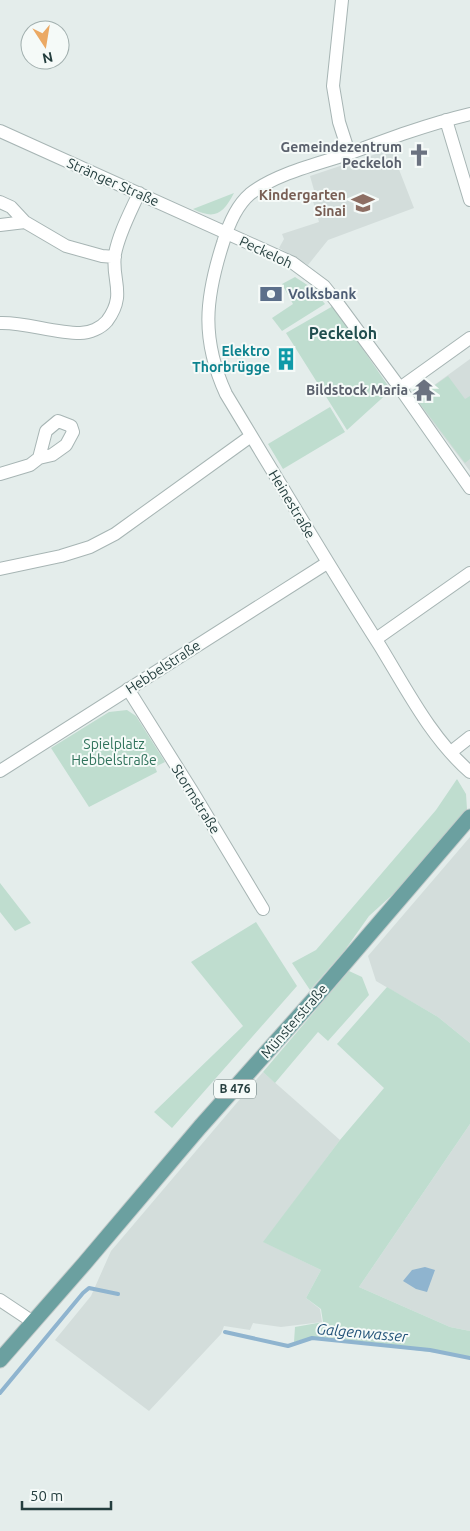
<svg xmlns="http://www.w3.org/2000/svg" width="470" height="1531" viewBox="0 0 470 1531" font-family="Ubuntu,sans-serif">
<rect width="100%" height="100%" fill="#e4edeb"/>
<path fill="#d3dddb" d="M391,149L414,208L328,240L308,265L279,248L284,239L282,234L319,222L312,198L316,197L310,176Z
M470,359V471L417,402L414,396L413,390L419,384L426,391Z
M470,837V1043L438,1017L376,981L368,956Z
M263,1072L340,1140L264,1242L321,1270L306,1298L320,1309L322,1322L281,1327L253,1323L250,1330L224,1326L221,1334L149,1411L55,1340L91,1296L111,1251Z
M470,1124V1331L450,1327L359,1287Z"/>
<path fill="#bfddcf" d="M234,193C223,214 215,220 193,209Z
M295,277L312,288L325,304L282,331L272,318L293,304L282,284Z
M333,306L391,390L347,430L286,333Z
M448,376L465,399L470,396V459L465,463L414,396L413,391L419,384L425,392Z
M330,407L345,432L283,469L268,444Z
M127,710L136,716L165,762L155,767L157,772L89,807L51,748L109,712Z
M457,779L466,794L467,809L401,887L369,916L345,950L310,990L292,963L316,950L436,810Z
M0,883L31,923L15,931L0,912Z
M256,922L297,986L172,1128L154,1112L243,1026L191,962Z
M349,971L362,977L369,995L328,1041L318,1032L275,1083L263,1072Z
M387,987L438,1017L470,1043V1124L359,1287L450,1327L470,1331V1357L311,1337L294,1342L295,1327L323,1322L321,1309L306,1298L321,1270L263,1242L340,1140L384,1088L337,1044Z"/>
<path fill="#8fb4cf" d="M425,1267L435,1270L427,1292L416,1289L403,1281L412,1270Z"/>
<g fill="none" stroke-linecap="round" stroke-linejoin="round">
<path stroke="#8fb4cf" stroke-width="4" d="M225,1332L288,1346L312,1338L430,1350L470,1358
M0,1393L83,1293L89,1288L118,1294"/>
<defs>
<path id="minor" d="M342,0L333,86L339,122L349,153
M470,114C428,124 388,139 348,154C317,164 275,174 250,194C236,206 228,226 223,243C205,299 201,339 226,394C277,478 327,563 380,646C407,690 431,738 470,772
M446,120L470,200
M0,131L293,263L324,286L336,301L400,388L470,488
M0,202L11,207L25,222
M0,225L25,222L66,246L102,256L115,257
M0,323C25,322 53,333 80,333C90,333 101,328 107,321C127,294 111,280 115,254C119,233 130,213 139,193
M400,388L470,338
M0,474L30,465L39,458L52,455L66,445L73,432L71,426L58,421L46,431L39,458
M0,569L61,556L90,547L115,534L251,436
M376,639L470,573
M128,689L192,791L263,909
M451,752L470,737
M0,771L327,563
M0,1300L33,1322"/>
<path id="major" d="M0,1360L84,1264L200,1127L314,999L470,817"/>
</defs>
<use href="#minor" stroke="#a7b5b4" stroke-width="14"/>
<use href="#major" stroke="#c2c9c9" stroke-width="17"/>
<use href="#minor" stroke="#fff" stroke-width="12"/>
<use href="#major" stroke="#6ba0a0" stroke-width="15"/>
</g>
<defs>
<symbol id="church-bare" viewBox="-9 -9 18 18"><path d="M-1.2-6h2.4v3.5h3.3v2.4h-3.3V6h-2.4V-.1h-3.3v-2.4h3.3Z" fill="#6b7280" stroke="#f5faf8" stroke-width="2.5" paint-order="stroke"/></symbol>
<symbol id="school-bare" viewBox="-9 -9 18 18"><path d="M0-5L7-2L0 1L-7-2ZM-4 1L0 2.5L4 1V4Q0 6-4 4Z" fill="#8d6e63" stroke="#f5faf8" stroke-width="2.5" paint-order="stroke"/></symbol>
<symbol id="bank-bare" viewBox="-9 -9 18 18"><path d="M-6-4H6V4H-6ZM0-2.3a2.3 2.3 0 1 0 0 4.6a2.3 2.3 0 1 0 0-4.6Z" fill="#5c6f8a" stroke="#f5faf8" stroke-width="2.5" paint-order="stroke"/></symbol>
<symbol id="building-bare" viewBox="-9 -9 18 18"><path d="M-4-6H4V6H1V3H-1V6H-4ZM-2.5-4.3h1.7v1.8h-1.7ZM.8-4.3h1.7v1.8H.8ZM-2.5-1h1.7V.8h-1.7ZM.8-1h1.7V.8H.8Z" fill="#0f9aa8" stroke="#f5faf8" stroke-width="2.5" paint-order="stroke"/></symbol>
<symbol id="temple-bare" viewBox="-9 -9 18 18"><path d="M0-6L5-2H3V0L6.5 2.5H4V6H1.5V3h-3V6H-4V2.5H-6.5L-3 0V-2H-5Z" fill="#6b7280" stroke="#f5faf8" stroke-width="2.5" paint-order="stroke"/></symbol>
</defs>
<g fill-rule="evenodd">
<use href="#church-bare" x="403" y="139" width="32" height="32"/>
<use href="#school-bare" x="347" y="187" width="32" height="32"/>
<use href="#bank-bare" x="255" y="278" width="32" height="32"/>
<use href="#building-bare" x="270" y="343" width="32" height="32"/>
<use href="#temple-bare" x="408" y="374" width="32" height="32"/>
</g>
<g text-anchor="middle" stroke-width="4" stroke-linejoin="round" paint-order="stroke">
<rect fill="#f5faf8" stroke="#637676" stroke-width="1" x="214" y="1079.5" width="42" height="19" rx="4"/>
<g font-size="12" font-weight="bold" fill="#243e3e">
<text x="235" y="1093">B 476</text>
</g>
<g font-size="14" font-weight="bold" fill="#5b616d" stroke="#f5faf8" text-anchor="end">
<text x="402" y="152">Gemeindezentrum<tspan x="402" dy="16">Peckeloh</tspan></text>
<text x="408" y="395">Bildstock Maria</text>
</g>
<g font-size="14" fill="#243e3e" stroke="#f5faf8">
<text transform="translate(113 182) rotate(24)" y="5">Stränger Straße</text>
<text transform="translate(266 252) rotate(25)" y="5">Peckeloh</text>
<text transform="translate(292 504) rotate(59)" y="5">Heinestraße</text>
<text transform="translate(163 667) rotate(-33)" y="5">Hebbelstraße</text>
<text transform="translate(196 799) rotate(58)" y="5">Stormstraße</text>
<text transform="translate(294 1021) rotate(-49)" y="5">Münsterstraße</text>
</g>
<g font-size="14" font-weight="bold" fill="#785e54" stroke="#f5faf8" text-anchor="end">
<text x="346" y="200">Kindergarten<tspan x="346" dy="16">Sinai</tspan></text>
</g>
<g font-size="14" font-weight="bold" fill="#4e5e75" stroke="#f5faf8" text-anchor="start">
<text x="288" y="299">Volksbank</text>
</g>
<g font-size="14" font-weight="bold" fill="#0d838f" stroke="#f5faf8" text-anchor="end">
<text x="270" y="356">Elektro<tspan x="270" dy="16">Thorbrügge</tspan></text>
</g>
<g font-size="14" fill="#30735c" stroke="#f5faf8">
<text x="114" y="749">Spielplatz<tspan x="114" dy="16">Hebbelstraße</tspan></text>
</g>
<g font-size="15" font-style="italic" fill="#215278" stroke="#f5faf8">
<text transform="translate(362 1333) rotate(5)" y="5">Galgenwasser</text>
</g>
<g font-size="16" font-weight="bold" fill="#214e4f" stroke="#f5faf8">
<text x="343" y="339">Peckeloh</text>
</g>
</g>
<g transform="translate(45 45) rotate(168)"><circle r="24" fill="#f5faf8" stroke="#a1afae"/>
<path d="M0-4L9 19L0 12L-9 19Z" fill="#eba964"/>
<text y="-8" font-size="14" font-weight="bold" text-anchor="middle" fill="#243e3e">N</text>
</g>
<path d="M22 1501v8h89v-8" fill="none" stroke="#243e3e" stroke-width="2.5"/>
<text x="30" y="1501" font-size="15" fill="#243e3e" stroke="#f5faf8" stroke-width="4" paint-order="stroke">50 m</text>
</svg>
